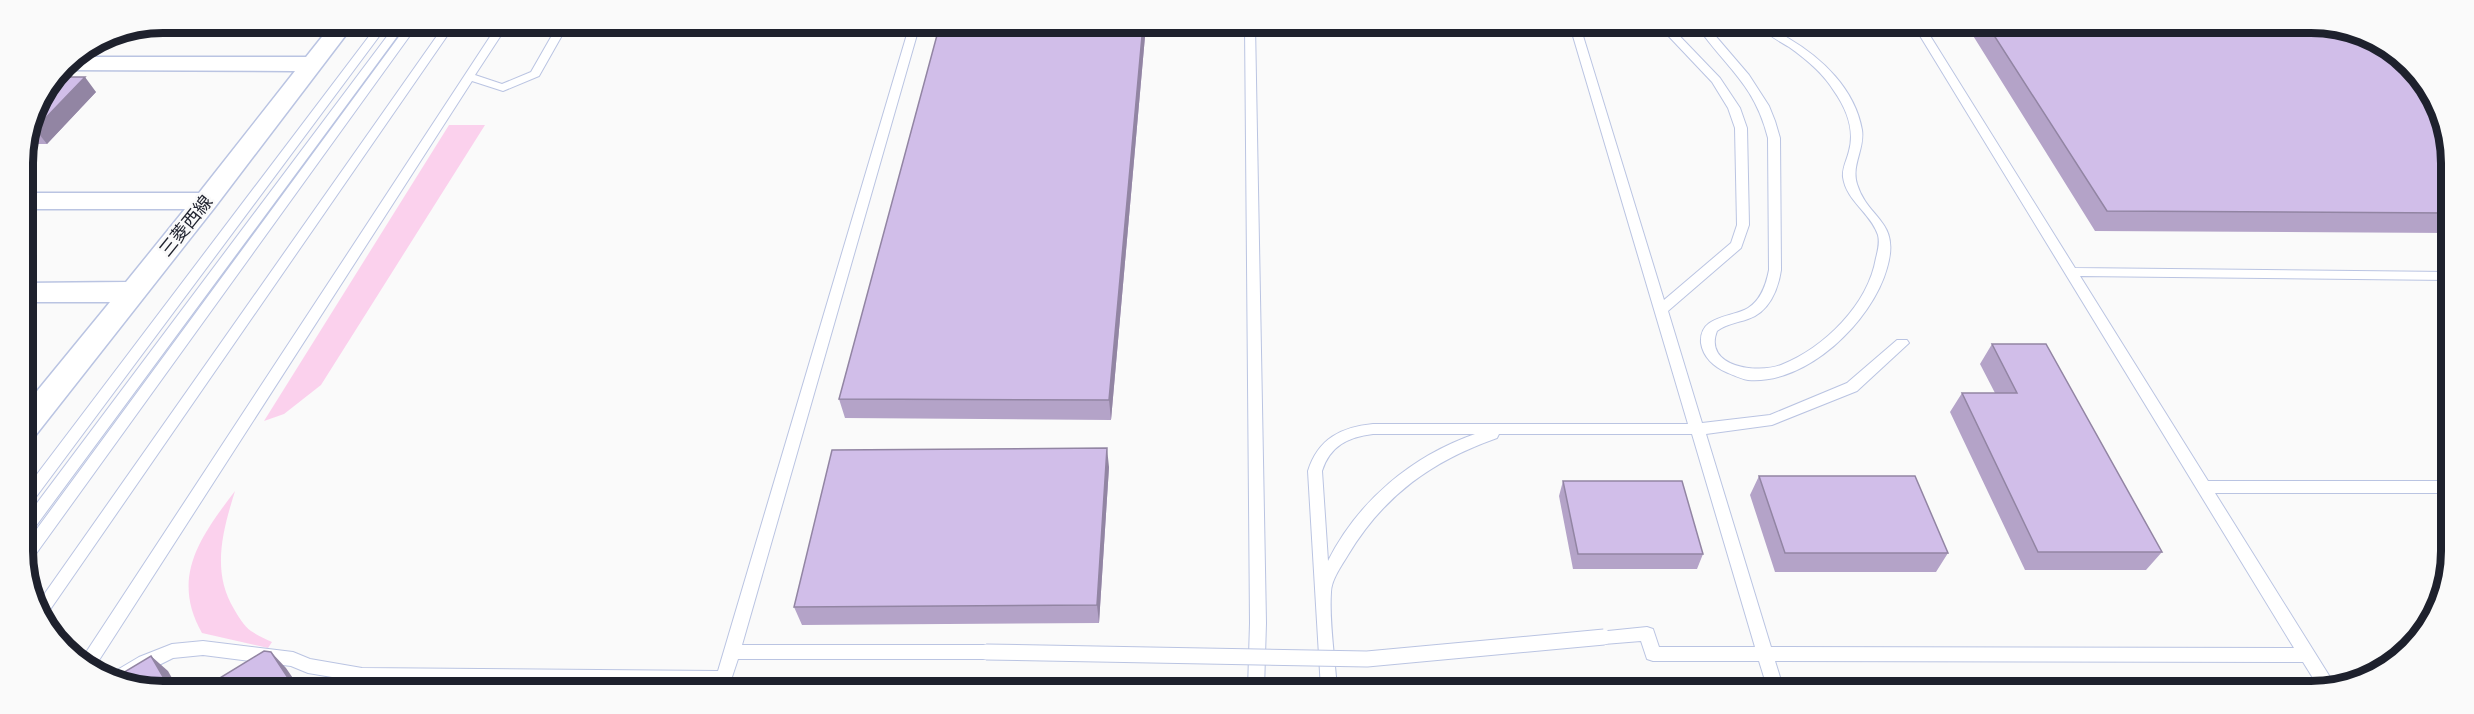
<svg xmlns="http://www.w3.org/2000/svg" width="2474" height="714" viewBox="0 0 2474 714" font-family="'Space Grotesk','Noto Sans JP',sans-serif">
<rect width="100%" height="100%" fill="#fafafa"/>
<path fill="#fbd1ed" d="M449,125H485L321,385L284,414L264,421Z
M235,491C223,530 211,571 234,609C238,616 244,626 251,631C257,635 265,639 272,642L268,648L202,633C170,577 201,536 235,491Z"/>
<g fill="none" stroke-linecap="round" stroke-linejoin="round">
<defs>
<path id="lane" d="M379,23H389L30,505L25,507V490Z
M397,23H407L30,534L25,536V519Z
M409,23H419L30,562L25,563V545Z
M446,23H456L45,617L38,603Z
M499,23H509L475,75L502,84L531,72L559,23H569L539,76L503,91L472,81L94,668L81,660Z
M910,24H920L742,645H986L992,647L994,652L992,657L986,659H738L730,683L724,685L362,682L308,673L291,666L203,655L173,658L121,684L107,676L139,657L172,644L203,641L293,652L310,659L362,668L718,671Z
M1245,25H1255L1266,623L1264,689H1248L1250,623Z
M1570,26H1580L1664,300L1731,243L1737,225L1735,128L1728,108L1712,82L1659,26H1670L1720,78L1740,108L1747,128L1749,225L1741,248L1668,311L1702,423L1770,415L1847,383L1897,340H1907L1909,343L1857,391L1772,425L1706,434L1771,647L2294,648L1914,26H1924L2075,268L2448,272V280L2080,276L2208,481H2447V493H2215L2335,685L2321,691L2303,662L1775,661L1784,690H1768L1759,661H1653L1647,659L1641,641L1604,644L1598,642L1596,637L1598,632L1647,627L1653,629L1659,647H1755L1692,434H1499L1497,438C1432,461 1384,495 1348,555C1342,565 1331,580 1331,592C1329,622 1335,659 1337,689H1321L1308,471C1318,439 1341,427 1373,424H1688ZM1373,434H1475C1412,456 1358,501 1328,561L1322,471C1330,446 1348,437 1373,434Z
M1697,26H1707L1749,75L1769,106L1775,121L1780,138L1781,270C1778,290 1769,312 1748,319C1737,323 1726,324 1717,331C1703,367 1758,374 1781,365C1824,348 1868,305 1876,258C1878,250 1880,243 1878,235C1871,213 1846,201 1843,177C1842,168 1847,160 1849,151C1855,130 1846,108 1834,91C1823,73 1806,59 1789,47C1779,41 1767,35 1760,26C1772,26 1777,31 1788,38C1822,58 1855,89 1862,130C1865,149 1851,165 1857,184C1868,220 1901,220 1887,268C1872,322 1806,385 1748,380C1741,379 1733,375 1726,372C1714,367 1703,357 1701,343C1699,315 1731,318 1748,308C1761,300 1766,285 1769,270L1768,138C1754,83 1726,68 1697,26Z"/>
<path id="street" d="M333,23H355L215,207L35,436L24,439V407L110,302H24L23,283L126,282L185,209H23V193H199L295,71L59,70L73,57H306Z"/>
</defs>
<use href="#lane" stroke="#bac4e2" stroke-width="2"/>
<use href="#street" stroke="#bac4e2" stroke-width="3"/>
<use href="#lane" fill="#fff" fill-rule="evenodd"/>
<use href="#street" fill="#fff" fill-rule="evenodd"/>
<defs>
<path id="lane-bridge" d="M986,652L1367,659L1604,637"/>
</defs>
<use href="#lane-bridge" stroke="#bac4e2" stroke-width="17" stroke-linecap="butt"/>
<use href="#lane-bridge" stroke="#fff" stroke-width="15"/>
</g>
<path fill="#b4a3c8" d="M940,24L1146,25L1111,420L845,418L839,399Z
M1967,26L2347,27L2449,136L2448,233L2095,231Z
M70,77L96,92L47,144H25L37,101Z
M1992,344L2162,552L2146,570H2025L1950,412L1962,393H1995L1980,364Z
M1109,467L1099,623L802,625L794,607Z
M1759,476L1948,553L1936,572H1775L1750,495Z
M1563,481L1703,554L1697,569H1573L1559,496Z"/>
<path fill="#9285a3" d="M1143,25H1146L1111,420L1109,400Z
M68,74L77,85L85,77L96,92L47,144L35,129L66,77Z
M1107,448L1109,467L1099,623L1097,605Z
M271,652L286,668L299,687H294Z
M151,656L168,671L177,687H169Z"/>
<path fill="#d1bee9" stroke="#9285a3" stroke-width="1.5" d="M940,24L1143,25L1109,400L839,399Z
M1988,26L2347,27L2416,70L2449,136V213L2107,211Z
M56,74H68L66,77H85L35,129H29L37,101Z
M1992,344H2046L2162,552H2038L1962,393H2017Z
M1107,448L1097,605L794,607L832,450Z
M1759,476H1915L1948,553H1785Z
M1563,481H1682L1703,554H1578Z
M264,651L271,652L294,687H205Z
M151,656L169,687H127L118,682L116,677Z"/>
<g text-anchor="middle" stroke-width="5" stroke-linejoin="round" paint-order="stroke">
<g font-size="18" fill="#1e212d" stroke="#fafafa">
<text transform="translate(186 226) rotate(-51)" y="6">三菱西線</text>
</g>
</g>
<path d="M0 0H2474V714H0ZM163 33H2311A130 130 0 0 1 2441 163V551A130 130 0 0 1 2311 681H163A130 130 0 0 1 33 551V163A130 130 0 0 1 163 33Z" fill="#fafafa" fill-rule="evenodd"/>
<path fill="none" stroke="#1e212d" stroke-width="8" d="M163 33H2311A130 130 0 0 1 2441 163V551A130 130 0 0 1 2311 681H163A130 130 0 0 1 33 551V163A130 130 0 0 1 163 33Z"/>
</svg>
